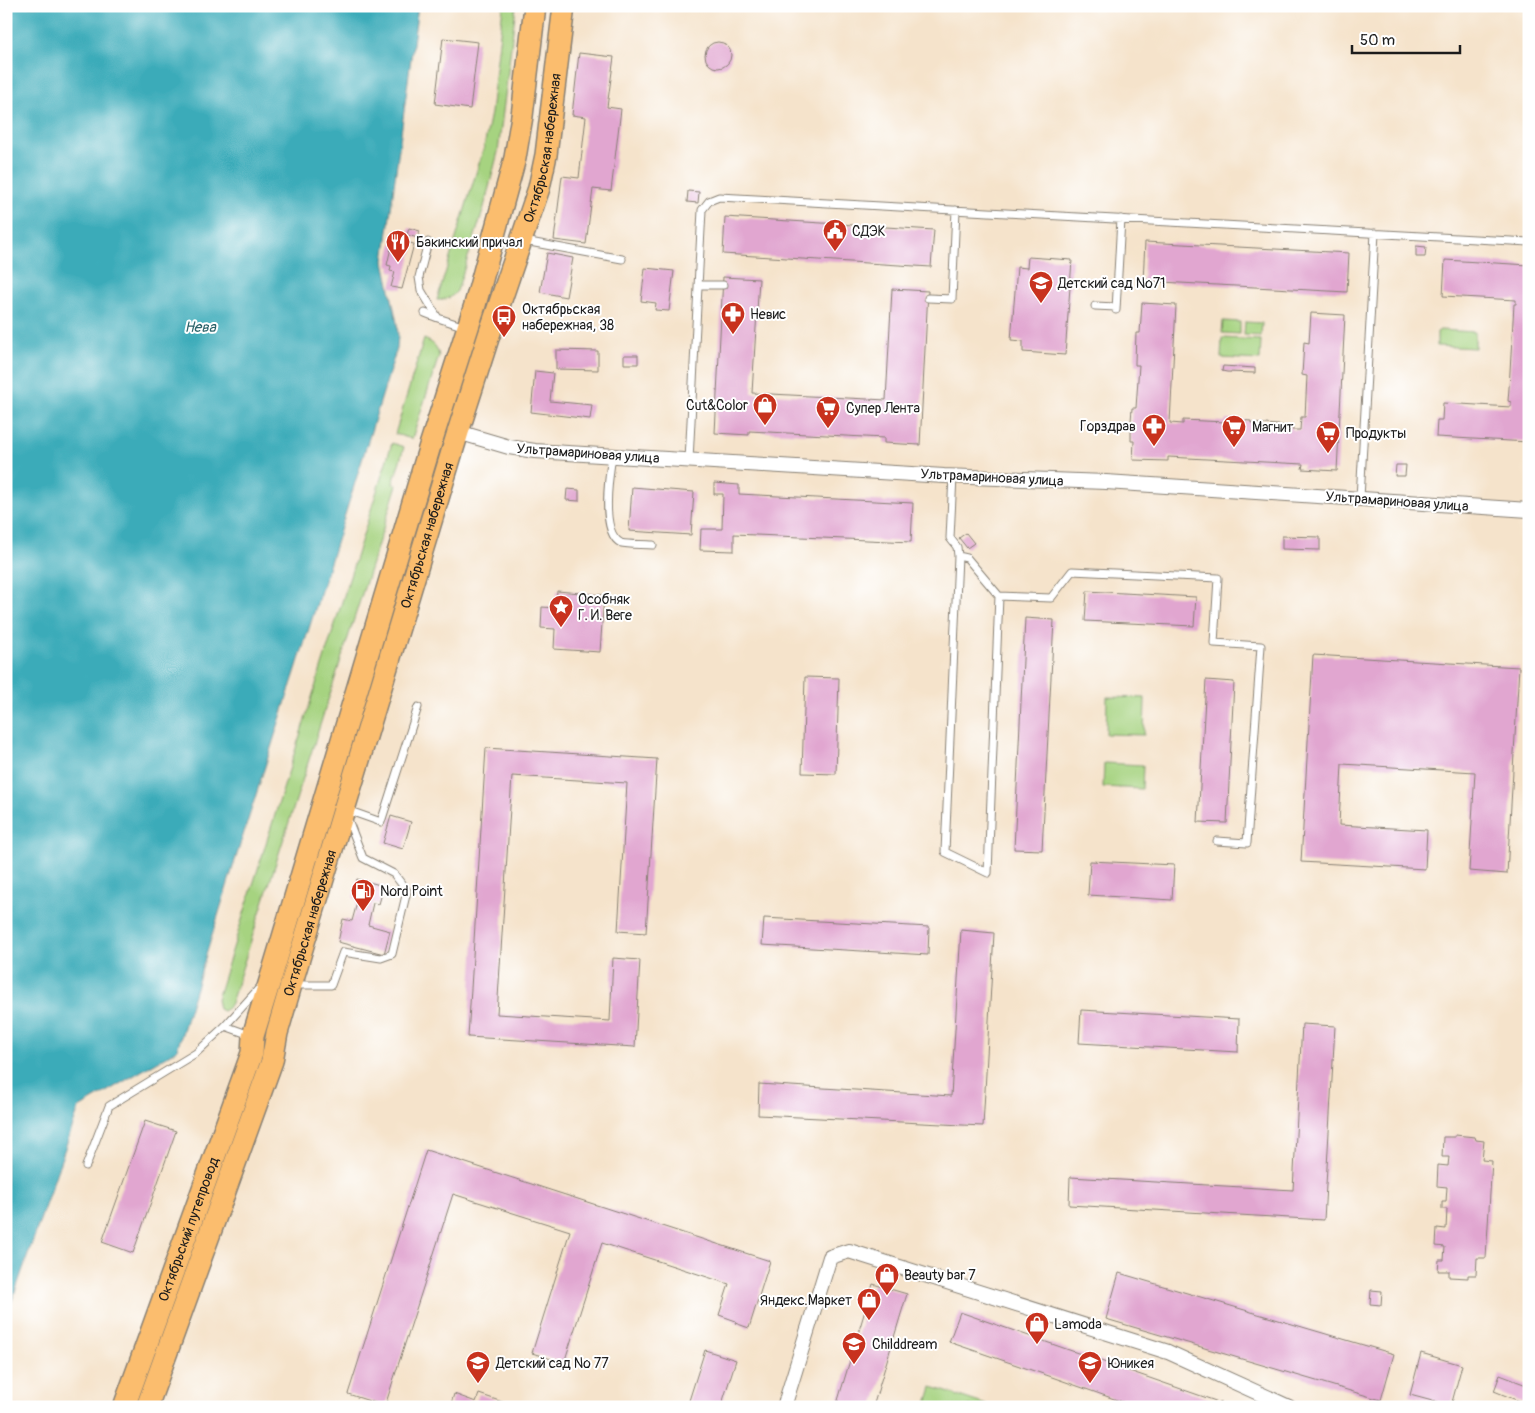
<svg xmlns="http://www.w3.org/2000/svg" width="1535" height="1413" viewBox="0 0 1535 1413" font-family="Pangolin,sans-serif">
<rect width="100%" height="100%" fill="#fff"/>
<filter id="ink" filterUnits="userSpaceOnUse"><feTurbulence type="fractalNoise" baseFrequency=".02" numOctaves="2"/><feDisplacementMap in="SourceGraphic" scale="10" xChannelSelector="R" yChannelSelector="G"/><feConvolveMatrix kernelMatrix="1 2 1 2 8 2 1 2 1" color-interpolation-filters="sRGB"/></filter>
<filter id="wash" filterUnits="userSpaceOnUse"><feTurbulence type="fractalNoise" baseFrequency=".0096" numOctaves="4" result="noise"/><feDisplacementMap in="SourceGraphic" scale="20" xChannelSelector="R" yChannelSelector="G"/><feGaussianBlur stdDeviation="1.12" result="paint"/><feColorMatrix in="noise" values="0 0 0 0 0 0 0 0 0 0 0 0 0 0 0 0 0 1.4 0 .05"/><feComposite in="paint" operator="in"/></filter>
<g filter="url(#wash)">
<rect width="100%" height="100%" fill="#f5e3cb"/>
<path fill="#a6d380" stroke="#61784e" d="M503,6H516L498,152L483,211L457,291C451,298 446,300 437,300L484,147L491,113Z
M1223,321L1240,322V334L1222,333Z
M1245,322L1262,323L1261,336L1244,335Z
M1440,330L1475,332V348L1437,346V332Z
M1222,338L1261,340L1260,360L1221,358Z
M424,339C434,343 437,346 439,356L412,439L395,434Z
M392,443L404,447L393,484L397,485L231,1003L228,1008L223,1011L219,1009L217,999Z
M1107,697L1145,698L1144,735L1106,734Z
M1104,763L1143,765L1142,789L1103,787Z
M932,1387L992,1407H926Z"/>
<path fill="#3babb9" stroke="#2c646a" d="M6,6H418L384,261L397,323L398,336L397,348L335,547L233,867L177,1050L79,1108L6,1318Z"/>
<g id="blocks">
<path fill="#e1a6d0" d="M443,38L478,42L470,109L435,104Z
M705 55a13 13 0 1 1 26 0a13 13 0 1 1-26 0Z
M579,53L614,57L607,107L621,109L611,191L593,189L586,244L554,240L562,176L579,178L586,117L572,115Z
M688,191L699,192L698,203L687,202Z
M725,217L934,230L931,267L723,254Z
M409,228L420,231L418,238L407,235Z
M393,239L414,244L402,289L391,287L395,272L390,271L391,266L387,265Z
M1145,242L1349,253L1347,292L1143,281Z
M1416,246L1426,247L1425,257H1416Z
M547,253L573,258L566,297L540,292Z
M1028,257L1072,260L1065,355L1023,352V341L1011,340L1017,267L1027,268Z
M1445,260L1529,265V442L1436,437L1437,420H1442L1443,403L1511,407V402L1508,401L1509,388L1514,304H1516V300L1443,296Z
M645,268L674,271L669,311L655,310L656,303L641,301Z
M723,277L759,279L752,393L886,400L892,289L928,291L920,445L884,443V438L749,431V435L715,433Z
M1142,303L1176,305L1170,423L1183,424V420L1225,422L1226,419L1251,421V423L1292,426V430H1300L1301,417H1305L1307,376L1302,375L1304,342L1309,343L1311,313L1345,315L1337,471L1302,469L1303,464L1168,457V461L1133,460L1134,441H1131V421L1132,408H1136L1139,365H1135V362L1136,333H1140Z
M556,350L598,351V370L556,369Z
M624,355H638V364H624Z
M1223,366L1255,368V373L1227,372L1222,371Z
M535,371L553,373L550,401L592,405L590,419L531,412Z
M1396,465H1406L1405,476H1395Z
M714,483L739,485V494L913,503L911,542L734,534V551L700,550L701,529H722L723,494H714Z
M632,487L694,492L691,535L629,531Z
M567,489L579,490V501L566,500Z
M966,533L974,543L967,548L959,538Z
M1282,536L1320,537V550L1282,549Z
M557,591L604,595L600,652L554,649L555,629L541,628L542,607L556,608Z
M1087,591L1196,597L1194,626L1085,621Z
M1025,618L1054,620L1042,850L1014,849Z
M1313,655L1519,667L1507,874L1469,871L1475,772L1342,764L1339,825L1427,830L1425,869L1301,862Z
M805,677L839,678L836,774L802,773Z
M1206,680L1234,682L1227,823L1198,822Z
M486,748L657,759L646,933L618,931L627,783L512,776L497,1014L610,1021L613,958L640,960L635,1047L468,1037Z
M391,816L411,822L403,849L383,843Z
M1090,861L1174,865L1172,900L1088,895Z
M357,879L384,886L379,904L373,903L368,925L390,931L384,954L338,942L343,919L352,921L358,899L353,898Z
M764,918L929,927L928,955L762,945Z
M961,930L994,933L983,1126L758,1115L759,1084L951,1096Z
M1081,1010L1239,1019L1238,1052L1079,1043Z
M1302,1024L1335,1026L1324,1220L1069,1205L1070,1177L1293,1190Z
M145,1121L176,1131L133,1253L102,1242Z
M1455,1135L1475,1137L1476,1140L1484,1141L1482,1160L1492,1161L1486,1258H1477L1476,1275H1468V1278L1449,1277V1271H1438L1439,1260H1444L1445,1247L1436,1246L1437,1228L1446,1229L1447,1209H1442V1202H1446L1447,1187L1437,1186L1438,1165L1448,1166L1449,1157H1442L1443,1137H1455Z
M426,1150L770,1261L749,1328L735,1323L736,1321L719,1315L729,1284L602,1243L564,1363L532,1353L570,1231L453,1194L385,1406L348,1394Z
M1119,1273L1394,1354L1381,1400L1106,1319Z
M873,1284L907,1294L873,1407H836Z
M1371,1290L1382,1291L1381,1305L1370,1304Z
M960,1312L1230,1406V1407H1137L1049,1376L949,1342Z
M705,1350L736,1360L721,1407H687Z
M1421,1353L1462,1365L1451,1406L1410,1395Z
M1500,1375L1529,1386V1405L1494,1391Z
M454,1394L476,1402L479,1394L517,1407H450Z"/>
</g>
</g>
<g filter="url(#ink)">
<use href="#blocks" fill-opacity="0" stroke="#888074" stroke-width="1"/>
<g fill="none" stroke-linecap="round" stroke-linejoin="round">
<defs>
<path id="service" d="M524,241L622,259
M428,242L419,277L421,290L438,318L465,327
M698,285H723
M928,298L952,299L956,210
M1095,306L1116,307
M1116,310L1121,219
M425,313L438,318
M612,456C609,475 600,533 621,543C628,545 645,544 653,545
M689,460L702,210L709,201L719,197L1529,242
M953,476L950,538L957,547L958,556L945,852L988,873L999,596
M1360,498L1375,233
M958,556L967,558L999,596L1051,598L1072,571L1218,578L1214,643L1261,646L1247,843L1217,841
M347,810L381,822L418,707
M295,985H331L343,952L381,958L392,954L407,891L394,874L363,858L347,817
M225,1026L250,1035
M86,1166L109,1106L196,1053L225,1026L261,986"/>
<path id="minor" d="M458,432L509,447L535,451L944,476L1106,482L1529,510
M784,1407L830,1257L849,1251L1168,1352L1289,1407"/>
<g id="primary">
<path id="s1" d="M124,1407L252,1053L253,1036L272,974L429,449L475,305L515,158L522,116L535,6"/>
<path id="s2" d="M147,1407L272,1061L277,1033L291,985L458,432L489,335L539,188L546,155L564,6"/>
</g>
</defs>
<use href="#service" stroke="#888074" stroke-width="9"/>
<use href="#minor" stroke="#888074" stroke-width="16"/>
<use href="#primary" stroke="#888074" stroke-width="24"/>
<use href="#service" stroke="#fff" stroke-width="7"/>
<use href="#minor" stroke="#fff" stroke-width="14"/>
<use href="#primary" stroke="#fbbd6e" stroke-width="21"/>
</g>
</g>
<defs>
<symbol id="civic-pin" viewBox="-11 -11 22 30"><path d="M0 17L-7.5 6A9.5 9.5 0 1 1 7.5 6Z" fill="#c8321e" stroke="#fff"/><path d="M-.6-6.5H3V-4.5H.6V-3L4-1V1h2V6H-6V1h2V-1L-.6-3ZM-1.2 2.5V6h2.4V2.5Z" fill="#fff"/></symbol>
<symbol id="restaurant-pin" viewBox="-11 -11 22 30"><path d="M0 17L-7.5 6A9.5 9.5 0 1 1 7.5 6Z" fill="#c8321e" stroke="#fff"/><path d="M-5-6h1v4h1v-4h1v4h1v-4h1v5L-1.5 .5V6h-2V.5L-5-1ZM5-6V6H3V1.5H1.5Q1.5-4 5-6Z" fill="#fff"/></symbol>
<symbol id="school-pin" viewBox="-11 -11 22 30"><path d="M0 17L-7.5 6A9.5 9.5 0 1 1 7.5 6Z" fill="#c8321e" stroke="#fff"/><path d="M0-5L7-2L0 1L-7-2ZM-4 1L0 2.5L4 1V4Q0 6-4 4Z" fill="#fff"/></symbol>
<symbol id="pharmacy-pin" viewBox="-11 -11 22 30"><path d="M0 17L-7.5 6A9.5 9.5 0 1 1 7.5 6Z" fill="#c8321e" stroke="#fff"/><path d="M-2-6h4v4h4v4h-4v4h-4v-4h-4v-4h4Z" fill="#fff"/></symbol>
<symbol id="bus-pin" viewBox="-11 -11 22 30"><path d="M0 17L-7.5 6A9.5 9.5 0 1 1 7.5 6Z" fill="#c8321e" stroke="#fff"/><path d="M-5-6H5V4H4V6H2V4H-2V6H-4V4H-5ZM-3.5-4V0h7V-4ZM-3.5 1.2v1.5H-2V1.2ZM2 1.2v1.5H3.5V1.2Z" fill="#fff"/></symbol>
<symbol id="shop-pin" viewBox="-11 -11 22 30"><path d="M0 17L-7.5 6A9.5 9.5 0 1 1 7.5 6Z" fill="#c8321e" stroke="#fff"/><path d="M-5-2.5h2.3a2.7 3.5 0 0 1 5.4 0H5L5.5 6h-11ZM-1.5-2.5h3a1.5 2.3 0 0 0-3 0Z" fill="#fff"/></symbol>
<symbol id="supermarket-pin" viewBox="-11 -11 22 30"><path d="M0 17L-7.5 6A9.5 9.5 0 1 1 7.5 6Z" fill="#c8321e" stroke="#fff"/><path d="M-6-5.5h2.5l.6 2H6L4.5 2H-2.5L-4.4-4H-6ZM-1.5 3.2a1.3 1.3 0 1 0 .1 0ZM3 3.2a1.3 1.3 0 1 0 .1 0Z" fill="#fff"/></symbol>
<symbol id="sight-pin" viewBox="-11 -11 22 30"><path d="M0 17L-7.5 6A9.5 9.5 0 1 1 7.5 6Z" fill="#c8321e" stroke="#fff"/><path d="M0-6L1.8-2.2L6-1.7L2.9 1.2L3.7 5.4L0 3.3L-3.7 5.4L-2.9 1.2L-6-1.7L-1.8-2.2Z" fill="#fff"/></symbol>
<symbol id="fuel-pin" viewBox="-11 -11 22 30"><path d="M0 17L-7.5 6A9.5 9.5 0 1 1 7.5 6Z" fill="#c8321e" stroke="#fff"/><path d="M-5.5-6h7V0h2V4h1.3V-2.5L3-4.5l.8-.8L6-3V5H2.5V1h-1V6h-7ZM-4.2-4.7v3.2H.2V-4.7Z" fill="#fff"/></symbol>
</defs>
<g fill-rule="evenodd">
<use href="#civic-pin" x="821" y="217" width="28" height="38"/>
<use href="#restaurant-pin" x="384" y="228" width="28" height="38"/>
<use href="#school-pin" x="1027" y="269" width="28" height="38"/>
<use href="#pharmacy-pin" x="719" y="300" width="28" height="38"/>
<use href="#bus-pin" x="490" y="303" width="28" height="38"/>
<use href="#shop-pin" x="751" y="391" width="28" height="38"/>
<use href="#supermarket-pin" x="814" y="394" width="28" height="38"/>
<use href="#pharmacy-pin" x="1140" y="412" width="28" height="38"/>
<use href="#supermarket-pin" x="1220" y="413" width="28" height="38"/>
<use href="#supermarket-pin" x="1314" y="419" width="28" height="38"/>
<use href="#sight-pin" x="547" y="593" width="28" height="38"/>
<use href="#fuel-pin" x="349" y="877" width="28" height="38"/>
<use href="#shop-pin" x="873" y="1261" width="28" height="38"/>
<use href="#shop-pin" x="855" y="1286" width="28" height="38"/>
<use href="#shop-pin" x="1023" y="1310" width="28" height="38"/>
<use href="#school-pin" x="840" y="1330" width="28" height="38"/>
<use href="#school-pin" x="464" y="1349" width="28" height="38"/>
<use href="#school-pin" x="1076" y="1349" width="28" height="38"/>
</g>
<g text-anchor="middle" stroke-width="4" stroke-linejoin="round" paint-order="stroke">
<g font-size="14" fill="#1c1c1c" stroke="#fff">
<text dy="5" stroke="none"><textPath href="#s2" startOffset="1321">Октябрьская набережная</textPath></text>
<text transform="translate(588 453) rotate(4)" y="5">Ультрамариновая улица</text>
<text transform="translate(992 477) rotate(3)" y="5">Ультрамариновая улица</text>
<text transform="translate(1397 501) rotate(4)" y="5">Ультрамариновая улица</text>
<text dy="5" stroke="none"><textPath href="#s2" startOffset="916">Октябрьская набережная</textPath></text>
<text dy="5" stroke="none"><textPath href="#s2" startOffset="511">Октябрьская набережная</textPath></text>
<text dy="5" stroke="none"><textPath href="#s1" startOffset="189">Октябрьский путепровод</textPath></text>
</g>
<g font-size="14" fill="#1c1c1c" stroke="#fff" text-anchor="start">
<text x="852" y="236">СДЭК</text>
<text x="416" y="247">Бакинский причал</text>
<text x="1058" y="288">Детский сад №71</text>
<text x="522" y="314">Октябрьская<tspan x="522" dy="16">набережная, 38</tspan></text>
<text x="750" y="319">Невис</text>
<text x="748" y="410" text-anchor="end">Cut&amp;Color</text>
<text x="846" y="413">Супер Лента</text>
<text x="1136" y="431" text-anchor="end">Горздрав</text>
<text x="1252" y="432">Магнит</text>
<text x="1346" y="438">Продукты</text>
<text x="578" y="604">Особняк<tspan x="578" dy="16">Г. И. Веге</tspan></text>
<text x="380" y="896">Nord Point</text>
<text x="904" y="1280">Beauty bar 7</text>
<text x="852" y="1305" text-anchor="end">Яндекс.Маркет</text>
<text x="1054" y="1329">Lamoda</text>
<text x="872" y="1349">Childdream</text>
<text x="496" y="1368">Детский сад № 77</text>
<text x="1108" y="1368">Юникея</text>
</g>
<g font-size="15" font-style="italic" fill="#2c646a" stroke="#fff">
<text x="200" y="332">Нева</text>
</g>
</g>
<rect width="1535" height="1413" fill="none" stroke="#fff" stroke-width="25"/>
<path d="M1352 45v8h108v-8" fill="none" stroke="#1c1c1c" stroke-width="2.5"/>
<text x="1360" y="45" font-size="15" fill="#1c1c1c" stroke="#ffffff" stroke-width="4" paint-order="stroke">50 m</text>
</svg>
